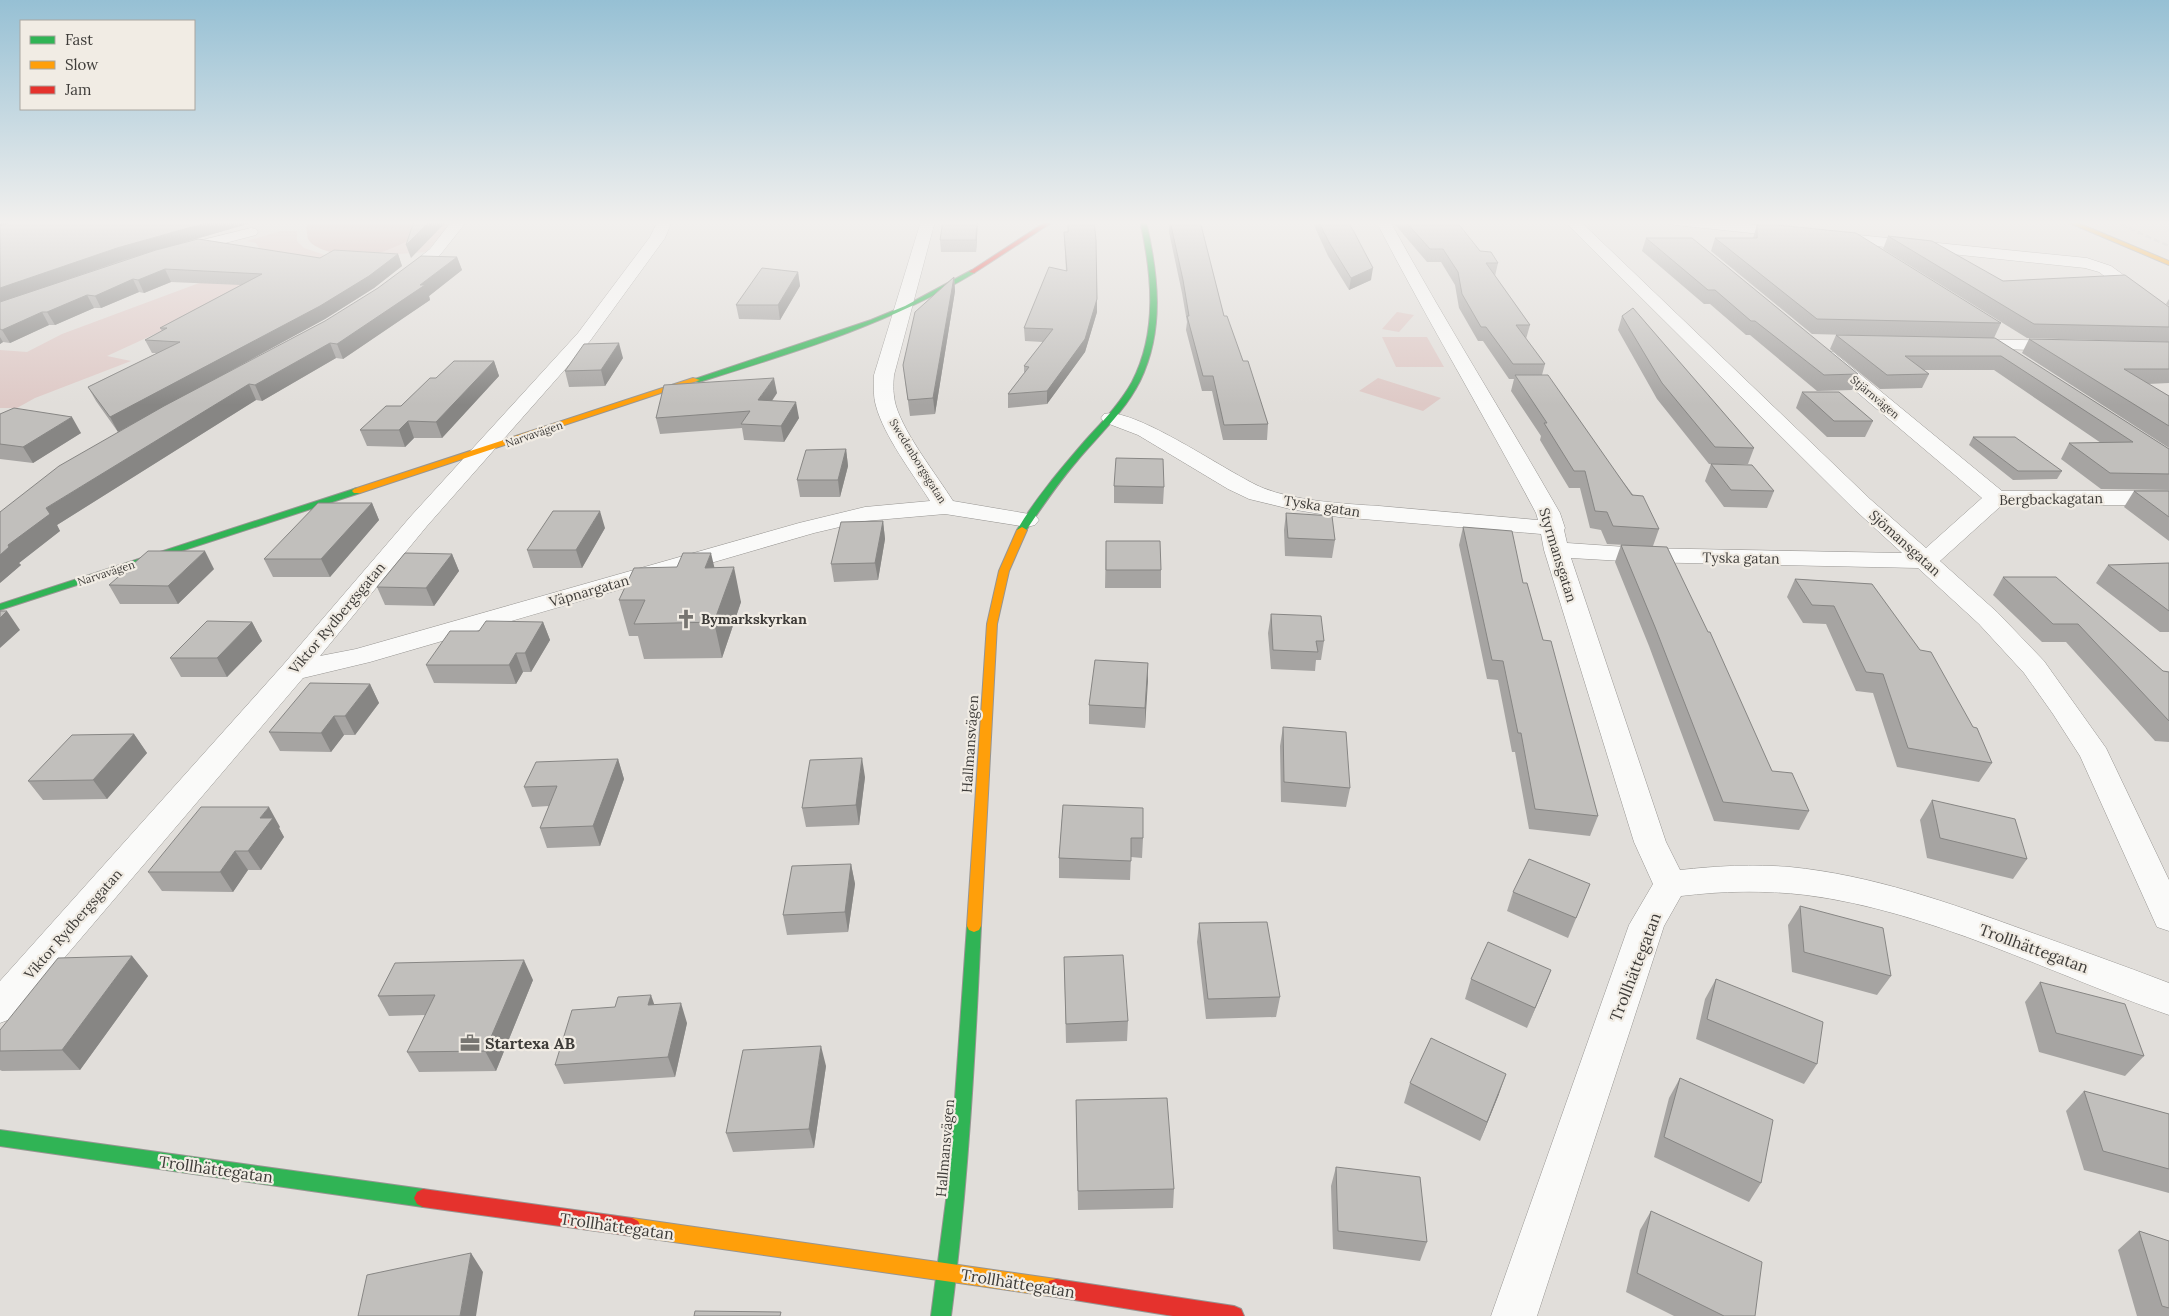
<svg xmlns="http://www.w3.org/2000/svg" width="2169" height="1316" viewBox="0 0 2169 1316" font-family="Lora,serif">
<rect width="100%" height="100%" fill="#e1deda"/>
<path fill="#dec9c6" d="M451,225L426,252L370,256C398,247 422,230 451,225Z
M281,231H297V241L304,248L334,258L192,317L107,356L131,361L35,398L17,408H0V350L27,352L62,334L253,263L264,256L256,243L247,241Z
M1397,312L1414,315L1399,332L1382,329Z
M1382,337H1427L1444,367H1396Z
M1378,378L1441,398L1423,411L1359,391Z"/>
<path fill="#d2b3b0" d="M310,221H453L451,225C423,230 400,248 372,255C359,259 315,253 308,239C307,236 307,230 306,227Z"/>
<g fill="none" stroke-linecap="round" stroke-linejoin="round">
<defs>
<path id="street" d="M452,221H467L440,255L407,283H395L393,280L395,277L430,249Z
M658,221H672L665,238L590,341L427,526L320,656L356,649L799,523L865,507L930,501C913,474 884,436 876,406C873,396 874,386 874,375L921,221H935L894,375C893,386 893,395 896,406C905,435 936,474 953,501L1035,515L1039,520L1035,525L1027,527L945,514L865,521L814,533L370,662L303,678L13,1018L0,1023V981L283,665L411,516L578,333L650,237Z
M1376,221H1390C1444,320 1504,415 1560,513L1565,528L1564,530L1567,543L1640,548L1902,553L1854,509L1564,221H1580L1870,499L1926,548L1982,498L1819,360L1817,356L1819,352L1826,350L1833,352L2002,491H2169V505H2002L1940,561L1997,612L2044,661L2106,748L2169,880V931L2157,927L2080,756L2053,714L2024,673L1979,624L1918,568L1640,562L1571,558L1666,842L1680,870C1716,866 1753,864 1790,867C1872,875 1950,903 2027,931C2074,948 2122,965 2169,983V1015C2051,974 1931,911 1806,895C1764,890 1722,891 1681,896L1664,926L1537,1316H1491L1629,925L1653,884L1634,842L1544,550L1541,534L1339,517L1290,509L1249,499L1228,489L1138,435L1104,422L1101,418L1104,414C1134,406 1229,474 1263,488C1295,501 1345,504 1379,506C1432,511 1485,515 1538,520L1536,513C1484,415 1427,320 1376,221Z
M1668,221H1719L2087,258L2111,266L2169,308V321L2163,320L2099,272L2085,268L1675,225L1670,224Z
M251,228L256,229L258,232L256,235L175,256L170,254L167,251L170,248Z
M1969,339L2064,341L2070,342L2073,346L2070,350L2064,351L1963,348L1960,344L1963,340Z"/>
<path id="fast" d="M1140,221H1146C1158,274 1165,330 1140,381C1125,411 1098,436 1077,461C1057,484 1042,507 1025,532H1019L1017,530C1036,498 1060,470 1084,442C1101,423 1120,404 1132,382C1158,332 1152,274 1140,221Z
M972,270L975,272L974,273C887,325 795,352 699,382L692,380L871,320L905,306Z
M357,488L360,489V493L0,610V604Z
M974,920L979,922L981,926C975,1056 968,1186 951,1316H931L950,1170L967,926L969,922Z
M0,1130L423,1189L429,1192L432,1198L429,1204L423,1207L0,1146Z"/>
<path id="slow" d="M2065,221H2073L2169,261V265Z
M693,378L700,380L360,493H354L352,491L354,489Z
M1022,527L1027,530L1009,571L997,624L981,926L979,930L974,932L969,930L967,926L987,624L999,571L1017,530Z
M632,1218L1056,1279L1063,1281L1065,1288L1063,1295L1056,1297L632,1236L626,1233L623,1227L626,1221Z"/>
<path id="jam" d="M1047,221H1054L974,273L969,272Z
M423,1189L632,1218L638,1221L641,1227L638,1233L632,1236L423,1207L417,1204L414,1198L417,1192Z
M1056,1279L1234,1306L1241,1309L1244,1316H1173L1056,1297L1049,1295L1047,1288L1049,1281Z"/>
</defs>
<use href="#street" stroke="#979592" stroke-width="1"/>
<use href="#fast" stroke="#979592" stroke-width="2"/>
<use href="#slow" stroke="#979592" stroke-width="2"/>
<use href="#jam" stroke="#979592" stroke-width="2"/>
<use href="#street" fill="#fafaf9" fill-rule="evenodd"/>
<use href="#fast" fill="#30b455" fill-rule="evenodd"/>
<use href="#slow" fill="#ff9f0a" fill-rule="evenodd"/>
<use href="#jam" fill="#e5322d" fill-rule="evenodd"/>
<path stroke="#cececc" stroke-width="2.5" stroke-dasharray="6 3" stroke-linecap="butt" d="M2113,221L2169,246"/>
</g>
<path fill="#a6a4a2" d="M0,221H258L189,241L320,258L398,254L402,266L374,288L325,319L219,377L457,257L462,270L429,296L430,300L343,359L336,358L262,401L256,400L57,525L60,531L19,563L21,565L0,583L142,418L118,432L96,401L88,387L157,353H152L145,340L162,331L160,328L241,285L171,282L144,293L139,292L101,308H94L55,325H49L10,343L3,342L0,344Z
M943,221H978L976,252H941L940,240Z
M1169,221H1200L1224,316L1268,424L1267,440H1223L1212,391H1202L1186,330L1187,322L1182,293L1169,232Z
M1312,221H1347L1371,280L1349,290L1328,256Z
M1392,221H1447L1480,251L1498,263L1495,276L1530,325L1526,339L1545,364L1542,375L1659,529L1653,546L1772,771L1809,811L1799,830L1714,821L1649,646L1615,562L1621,545H1625L1607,544L1601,530L1590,528L1580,488H1569L1540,440L1541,436L1511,391L1514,379H1509L1483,341H1478L1459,308L1455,285L1441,262H1427Z
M1757,225L2001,323L1994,338L2169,449V490L2101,489L2061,459L2069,443H2101L1994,370H1924L1929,374L1922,388L1880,389L1830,349L1836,335L1886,336L1812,334L1711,251L1715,238H1753Z
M1064,232L1097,299V312L1085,352L1047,404L1008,408V394L1024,373V366L1043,342L1025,341L1024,328L1066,271Z
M1888,236L2003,281L2169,307V342L2027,338L1883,249Z
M1646,238L1858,374L1852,390L1817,391L1750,335H1746L1710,304H1704L1642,251Z
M798,272L800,286L780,320L739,319L736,305Z
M954,277L955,291L935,414L910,416L903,365Z
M2169,299V306L2166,304Z
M1622,316L1754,448L1748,464H1709L1657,399L1618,330Z
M2029,339L2169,342V383L2148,384L2169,396V448L2022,353Z
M623,358L605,386L569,387L565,371Z
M494,361L499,376L442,438H414L405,447L367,446L360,430L401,406L436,378Z
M1802,392L1873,421L1865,437H1827L1796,408Z
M777,393L772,401L799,418L784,442L744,440L742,428L660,434L656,418Z
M0,414L81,433L33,463L0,459Z
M1973,437L2062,471L2057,479L2013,480L1969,445Z
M846,449L848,466L840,497H800L797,480Z
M1711,464L1774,491L1767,508L1724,507L1705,481Z
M1114,486L1164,487L1163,504L1114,503Z
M2134,491H2169V541L2124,507Z
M372,503L379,520L330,577H273L264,559Z
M1286,513L1335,540L1332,558L1285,556L1284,530Z
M883,521L885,539L878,580L834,582L831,564Z
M1463,527L1523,583L1543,640L1598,816L1590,836L1529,829L1515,752H1512L1498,680L1487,679L1459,545Z
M605,528L582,568H533L527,550Z
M1106,541L1161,570V588H1105Z
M452,554L459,571L434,606L385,605L377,587Z
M2169,563V632H2160L2096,583L2108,565Z
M714,568L741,602L722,658L644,659L638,636H629L619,600Z
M214,569L178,604H120L109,585Z
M2003,577L2163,671L2169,672V742L2155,741L2066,642H2042L1993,595Z
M1795,579L1872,584L1992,763L1979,782L1897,767L1873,693L1856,691L1826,624L1803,623L1787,597Z
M1271,614L1324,641L1321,660H1316L1315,671L1271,669L1268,633Z
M252,622L262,641L227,677H181L170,658Z
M543,622L550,640L531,672H523L516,684L434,683L426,665L479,631Z
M1148,663L1145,728L1089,724V705Z
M370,684L379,703L355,735H344L331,752L280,751L269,732Z
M1283,727L1350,788L1346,807L1281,802L1280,746Z
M134,734L147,753L107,799L43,800L28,781Z
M618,759L624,779L600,846L547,848L540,828L549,806L532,807L524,787Z
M865,777L859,825L806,827L802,808Z
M1932,800L2027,859L2013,879L1927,858L1920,820Z
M1063,805L1143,838L1142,858L1131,857L1130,880L1059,878V858Z
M280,827L279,828L284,837L261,870H248L233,892L162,891L148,872Z
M851,864L855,884L848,932L787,935L783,915Z
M1513,892L1582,904L1568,938L1507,911Z
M1800,906L1891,976L1877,995L1792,972L1788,925Z
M1199,923L1280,997L1276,1017L1206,1019L1197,942Z
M132,956L148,976L80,1070L2,1071L0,1070V1030Z
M1064,957L1128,1021L1127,1041L1066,1043Z
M1551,970L1527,1028L1465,999L1471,979Z
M1716,979L1817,1064L1804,1084L1696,1039L1705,999Z
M533,980L496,1071L419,1072L407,1052L425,1015L389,1016L378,996Z
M2040,982L2144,1056L2125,1076L2039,1052L2025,1002Z
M654,1005L687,1023L675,1077L564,1084L555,1065Z
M826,1066L814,1148L733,1152L726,1133Z
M1680,1078L1761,1183L1749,1202L1654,1157L1669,1098Z
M1410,1083L1499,1094L1480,1141L1404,1103Z
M2084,1091L2169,1114V1193L2084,1170L2066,1111Z
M1076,1100L1174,1189L1173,1208L1078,1210Z
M1336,1167L1427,1242L1420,1261L1333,1249L1331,1186Z
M1651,1211L1755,1316H1674L1626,1292L1640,1230Z
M2139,1231L2169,1241V1316H2137L2118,1250Z"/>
<path fill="#878684" d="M0,221H19L0,226Z
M213,221H258L123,260L0,303V288L117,248Z
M430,221H447L446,222L411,258L406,245Z
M977,221H978L976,252V240Z
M398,254L402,266L374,288L325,319L118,432L110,417Z
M457,257L462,270L429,296L430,300L343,359L337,344L420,285Z
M1373,268L1371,280L1349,290L1351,278Z
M165,269L171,282L144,293L138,280Z
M798,272L800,286L780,320L778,305Z
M954,277L955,291L935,414L933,398Z
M133,279L139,292L101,308L95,296Z
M87,295L94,308L55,325L47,312Z
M1097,299V312L1085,352L1047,404V391Z
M42,312L49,325L10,343L2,330Z
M0,337L3,342L0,344Z
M330,343L336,358L262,401L255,385Z
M619,343L623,358L605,386L601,370Z
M494,361L499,376L442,438L436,422Z
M774,378L777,393L761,416L758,400Z
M249,384L256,400L57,525L60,531L19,563L21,565L0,583V555L8,545L46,508Z
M796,402L799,418L784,442L781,426Z
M72,417L81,433L33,463L23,447Z
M408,421L414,438L405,447L399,430Z
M846,449L848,466L840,497L838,480Z
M372,503L379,520L330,577L321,559Z
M600,511L605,528L582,568L576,550Z
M883,521L885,539L878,580L875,563Z
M205,551L214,569L178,604L168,586Z
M711,553L719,587L705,568Z
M452,554L459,571L434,606L426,588Z
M734,567L741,602L722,658L714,622Z
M7,611L20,630L0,648V618Z
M252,622L262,641L227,677L217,658Z
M543,622L550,640L531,672L525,653Z
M516,653L523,672L516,684L509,665Z
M1148,663V681L1145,728V708Z
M370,684L379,703L355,735L345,716Z
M334,716L344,735L331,752L321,733Z
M134,734L147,753L107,799L93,780Z
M862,758L865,777L859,825L856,805Z
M618,759L624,779L600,846L593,826Z
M269,807L280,827L279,828L284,837L261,870L248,851L260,818Z
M235,851L248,870L233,892L220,872Z
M851,864L855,884L848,932L845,912Z
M132,956L148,976L80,1070L62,1050Z
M524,960L533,980L496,1071L485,1051Z
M1551,970L1543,990L1527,1028L1535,1008Z
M651,995L658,1015L648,1005Z
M681,1003L687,1023L675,1077L668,1057Z
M821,1046L826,1066L814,1148L809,1129Z
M1506,1074L1499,1094L1480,1141L1487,1122Z
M471,1253L483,1272L476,1316H460Z"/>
<path fill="#c1bfbc" stroke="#878684" d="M17,221H213L117,248L0,288V226Z
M414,221H430L406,245Z
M943,221H977L976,240H940Z
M1068,221H1094L1096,240L1097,299L1085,339L1047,391L1008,394L1029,367L1024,366L1053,329L1024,328L1049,267L1067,271L1064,232H1068Z
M1170,221H1200L1224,316H1227L1243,361H1248L1268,424L1224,425L1213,376H1203L1187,316H1189L1183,280Z
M1318,221H1347L1353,230L1373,268L1351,278L1330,244Z
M1405,221L1457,222L1480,251L1491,252L1498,263H1486L1530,325H1516L1545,364H1513L1486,327H1481L1462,294L1458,272L1443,249H1430Z
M1757,225H1777L1856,233L2001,323L1817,319L1715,238H1757Z
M1888,236L1932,241L2003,281L2125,275L2169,307V327L2034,324Z
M1646,238H1692L1858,374L1824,375L1755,321H1751L1715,290H1708Z
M198,239L320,258L334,250L398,254L369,276L320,306L110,417L88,387L180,342L145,340L167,328H160L262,274L165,269L138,280L133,279L95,296L87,295L47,312H42L2,330L0,329V302L156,250Z
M421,256L457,257L420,285H425L337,344L330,343L255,385L249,384L46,508L50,514L8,545L9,547L0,555V512L59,466L164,406L325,321L378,288Z
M762,268L798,272L778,305H736Z
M954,277L933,398L908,400L903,365L915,312Z
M1633,308L1754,448L1715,447L1662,383L1622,316Z
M1836,335L1995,338L2169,449V474L2110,473L2069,443L2133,442L2001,356H1905L1929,374L1887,375Z
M2029,339L2169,342V369H2124L2169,396V426Z
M619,343L601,370L565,371L584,344Z
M454,361H494L436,422L408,421L399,430H360L386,406H401L430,378H436Z
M1515,375H1548L1632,495L1643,496L1659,529L1613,526L1607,512L1595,511L1585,471H1574L1544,423H1547Z
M774,378L758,400L796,402L781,426L741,424L750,411L656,418L664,385Z
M1802,392H1839L1873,421H1834Z
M14,408L72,417L23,447L0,444V414Z
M1973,437H2015L2062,471H2018Z
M846,449L838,480H797L806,450Z
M1116,458L1163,459L1164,487L1114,486Z
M1711,464L1752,465L1774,491L1731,490Z
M2134,491H2169V517Z
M318,503H372L321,559H264Z
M553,511H600L576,550H527Z
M1286,513L1332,516L1335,540L1288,538Z
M883,521L875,563L831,564L841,522Z
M1463,527L1512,531L1523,583H1527L1543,640L1551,641L1598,816L1535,809L1521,733H1518L1503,661L1492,660Z
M1106,541H1160L1161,570H1106Z
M1621,545L1667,547L1708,632H1710L1772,771L1792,773L1809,811L1723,802L1655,627Z
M148,551H205L168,586L109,585Z
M405,553L452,554L426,588L377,587Z
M683,553H711L705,568L734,567L714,622L634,624L645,600H619L634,568L677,567Z
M2169,563V611L2108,565Z
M2003,577H2056L2163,671L2169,672V721L2078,624H2053Z
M1795,579L1872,584L1920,650L1931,652L1973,727L1977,728L1992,763L1908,748L1883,674L1866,672L1834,606L1812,605Z
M0,611H7L0,618Z
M1271,614L1321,616L1324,641H1316L1318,652L1273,650Z
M207,621L252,622L217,658H170Z
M486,621L543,622L525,653H516L509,665H426L450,631H479Z
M1095,660L1148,663L1145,708L1089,705Z
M310,683L370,684L345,716H334L321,733L269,732Z
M1283,727L1346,732L1350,788L1284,782Z
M134,734L93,780L28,781L72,735Z
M862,758L856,805L802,808L810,760Z
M618,759L593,826L540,828L557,786L524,787L536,762Z
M1932,800L2015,819L2027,859L1940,838Z
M1063,805L1143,808V838H1131V861L1059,858Z
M201,807H269L260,818H273L248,851H235L220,872H148Z
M1529,859L1590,884L1576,918L1513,892Z
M851,864L845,912L783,915L792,866Z
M1800,906L1883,928L1891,976L1804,952Z
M1267,922L1280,997L1208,999L1199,923Z
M1488,942L1551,970L1535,1008L1471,979Z
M1123,955L1128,1021L1066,1024L1064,957Z
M132,956L62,1050L0,1051V1030L58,958Z
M524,960L485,1051L407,1052L435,995L378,996L395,963Z
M1716,979L1823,1022L1817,1064L1707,1019Z
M2040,982L2125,1004L2144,1056L2056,1033Z
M651,995L648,1005L681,1003L668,1057L555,1065L572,1010L615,1007L618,997Z
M1431,1038L1506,1074L1487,1122L1410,1083Z
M821,1046L809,1129L726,1133L743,1050Z
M1680,1078L1773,1120L1761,1183L1664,1137Z
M2084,1091L2169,1114V1169L2103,1151Z
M1167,1098L1174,1189L1078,1191L1076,1100Z
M1336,1167L1420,1177L1427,1242L1338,1231Z
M1651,1211L1762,1262L1755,1316H1724L1637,1273Z
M2139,1231L2169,1241V1308L2162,1306Z
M471,1253L460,1316H358L367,1275Z
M695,1311L781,1312L780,1316H694Z"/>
<linearGradient id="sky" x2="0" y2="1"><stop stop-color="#96c0d4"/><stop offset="0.55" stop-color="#f2f0ee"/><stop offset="1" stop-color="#f2f0ee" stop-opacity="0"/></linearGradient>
<rect width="2169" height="405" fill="url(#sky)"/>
<defs>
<symbol id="church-bare" viewBox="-9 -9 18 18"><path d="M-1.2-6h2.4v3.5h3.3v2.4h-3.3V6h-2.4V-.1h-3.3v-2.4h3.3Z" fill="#777571" stroke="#f1ece4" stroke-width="2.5" paint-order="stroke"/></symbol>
<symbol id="office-bare" viewBox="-9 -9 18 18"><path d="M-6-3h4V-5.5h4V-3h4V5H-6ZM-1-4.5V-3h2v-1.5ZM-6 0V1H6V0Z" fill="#777571" stroke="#f1ece4" stroke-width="2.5" paint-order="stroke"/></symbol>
</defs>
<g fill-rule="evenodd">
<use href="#church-bare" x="672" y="605" width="28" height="28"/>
<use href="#office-bare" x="456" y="1029" width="28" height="28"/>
</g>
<g text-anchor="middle" stroke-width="4.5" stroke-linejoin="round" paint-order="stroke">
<g font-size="11" fill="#3e3c39" stroke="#f1ece4">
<text transform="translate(1875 397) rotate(40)" y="4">Stjärnvägen</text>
<text transform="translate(534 434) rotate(-19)" y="4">Narvavägen</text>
<text transform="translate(918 461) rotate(58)" y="4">Swedenborgsgatan</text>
<text transform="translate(106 573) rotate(-18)" y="4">Narvavägen</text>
</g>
<g font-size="14" fill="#3e3c39" stroke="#f1ece4">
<text transform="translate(2051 499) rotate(-1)" y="5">Bergbackagatan</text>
<text transform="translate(1322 506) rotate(9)" y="5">Tyska gatan</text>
<text transform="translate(1905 543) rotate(42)" y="5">Sjömansgatan</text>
<text transform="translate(1558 555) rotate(73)" y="5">Styrmansgatan</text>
<text transform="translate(1741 558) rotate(1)" y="5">Tyska gatan</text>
<text transform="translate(589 591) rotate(-16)" y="5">Väpnargatan</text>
<text transform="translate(337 618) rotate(-50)" y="5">Viktor Rydbergsgatan</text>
<text transform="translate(970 744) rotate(-86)" y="5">Hallmansvägen</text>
<text transform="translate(73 924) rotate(-49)" y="5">Viktor Rydbergsgatan</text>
<text transform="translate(945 1148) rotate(-85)" y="5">Hallmansvägen</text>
</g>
<g font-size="14" font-weight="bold" fill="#3e3c39" stroke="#f1ece4" text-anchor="start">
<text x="701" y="624">Bymarkskyrkan</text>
</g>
<g font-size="16" fill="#3e3c39" stroke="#f1ece4">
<text transform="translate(2034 948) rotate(20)" y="6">Trollhättegatan</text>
<text transform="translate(1635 967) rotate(-69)" y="6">Trollhättegatan</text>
<text transform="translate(216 1169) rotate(8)" y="6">Trollhättegatan</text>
<text transform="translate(617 1226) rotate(8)" y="6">Trollhättegatan</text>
<text transform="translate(1018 1283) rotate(9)" y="6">Trollhättegatan</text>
</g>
<g font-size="16" font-weight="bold" fill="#3e3c39" stroke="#f1ece4" text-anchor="start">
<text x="485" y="1049">Startexa AB</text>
</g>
</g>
<rect x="20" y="20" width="175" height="90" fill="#f1ece4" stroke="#a9a6a0"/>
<rect x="30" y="36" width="25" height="8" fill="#30b455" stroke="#a9a6a0"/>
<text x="65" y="45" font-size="15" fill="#3e3c39">Fast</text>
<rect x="30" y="61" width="25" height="8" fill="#ff9f0a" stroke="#a9a6a0"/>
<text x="65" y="70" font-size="15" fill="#3e3c39">Slow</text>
<rect x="30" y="86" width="25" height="8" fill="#e5322d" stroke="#a9a6a0"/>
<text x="65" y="95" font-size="15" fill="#3e3c39">Jam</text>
</svg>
